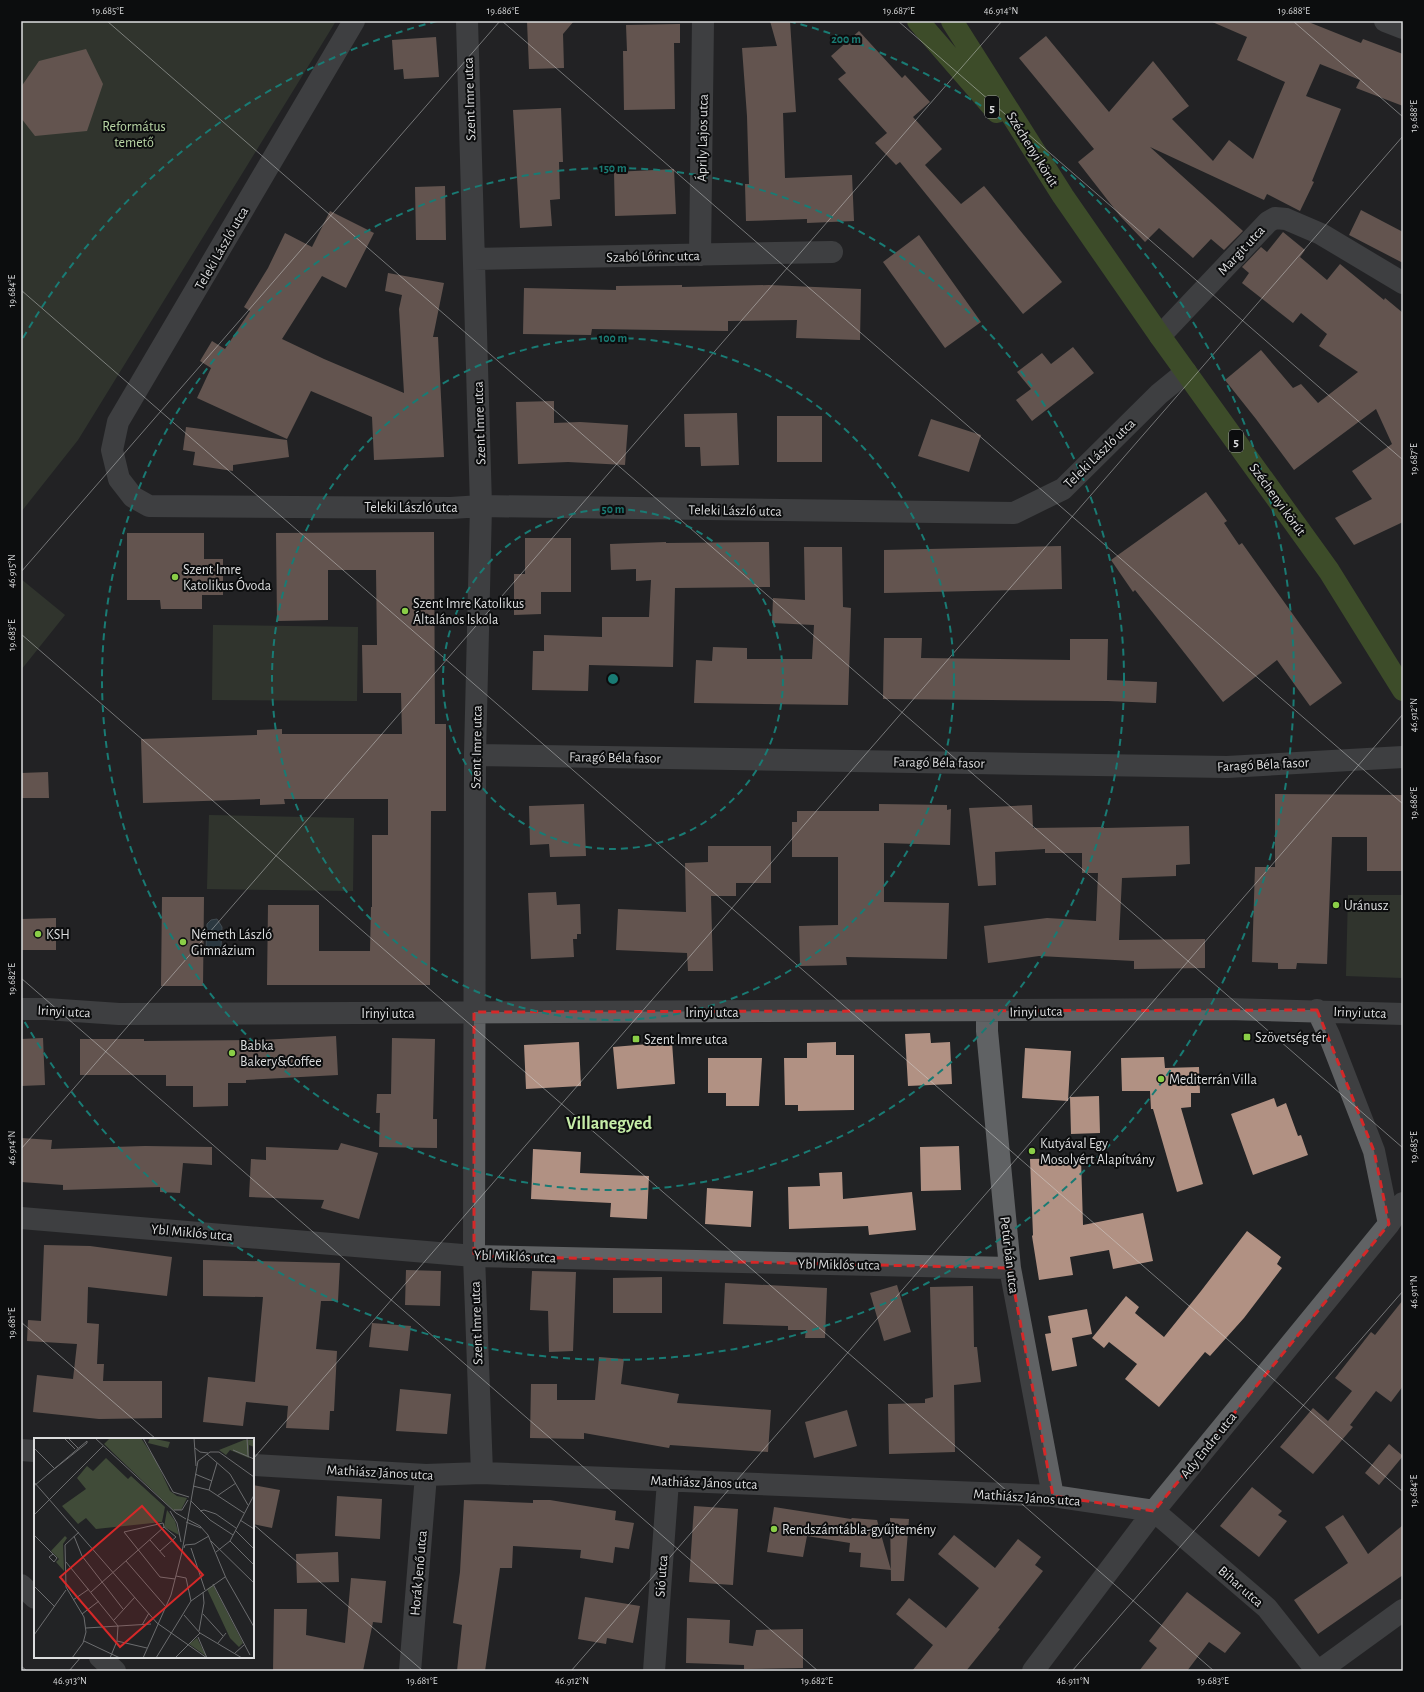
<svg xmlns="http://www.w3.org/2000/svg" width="1424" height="1692" viewBox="0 0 1424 1692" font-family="'Alegreya Sans',sans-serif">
<rect width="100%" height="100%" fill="#222325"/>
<path fill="#404b38" d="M21,21H336L78,440L21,512Z
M21,579L65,615L21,670Z
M213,625L358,627L357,701L212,700Z
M209,815L354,818L353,891L207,889Z
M1348,895H1403V978L1346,976Z"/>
<path fill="#365363" stroke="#687c88" d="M217,919L222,927L221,947L219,954L212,956L206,951L207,924L211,920Z"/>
<path fill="#b19183" d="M527,21H574L563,34L564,68L529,69Z
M770,21H790L796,112L783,113L785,178L852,175L854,221L807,223V219L746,221L745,184H749L747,116L742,48L777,46Z
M1210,21H1306L1361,43L1363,39L1403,54V106L1356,88L1360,80L1320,64L1306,96L1341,109L1312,181L1314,182L1300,211L1267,194L1264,200L1150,147L1243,231L1224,250L1211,239L1193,258L1159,228L1145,242L1120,216L1078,162L1094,149L1019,58L1046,36L1109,112L1153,61L1189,106L1172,119L1213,161L1229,140L1253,159L1285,82L1237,60L1247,37Z
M680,24V43H674L675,109L624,110L623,51H627L626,25Z
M859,31L902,78L905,75L930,102L913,117L942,149L925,165L961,204L984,186L1062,282L1023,314L900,162L896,165L875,143L887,133L838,79L846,73L831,56Z
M436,37L439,77L404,79L403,69L394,70L392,40Z
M86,49L103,84L87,131L35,136L21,118V87L39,61Z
M561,108L563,162H559L560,199L550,200L552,226L520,228L513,110Z
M674,169L676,214L615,216L614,172Z
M445,186L446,240H416L415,187Z
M1361,210L1403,232V263L1349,235Z
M330,211L374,233L346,288L322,276L282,339L324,359L404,393L399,309L402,295L385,291L388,273L444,283L433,337H438L444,457L374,460L372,417L311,391L287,439L197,398L211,368L200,361L212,341L225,349L250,311L244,307L268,268L285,233L312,247Z
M1283,232L1305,250L1300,257L1327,280L1340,264L1384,300L1385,298L1403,313V522L1354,545L1335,518L1372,499L1352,471L1392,444L1376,409L1294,470L1256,419L1225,380L1261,350L1293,388L1301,384L1318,403L1358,372L1319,346L1327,334L1301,313L1293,323L1242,283L1249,273L1242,267L1261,247L1267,252Z
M919,235L981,322L945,348L883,262Z
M682,285V287L769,285L861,289L860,340L796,338L797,320L728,321V331L592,329L591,335L523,334L524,288L616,290V286Z
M1073,347L1094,373L1032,421L1016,400L1031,389L1017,372L1042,353L1051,364Z
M554,401V423L580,422L628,425L625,465L568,462L518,464L516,402Z
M737,413L739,465L701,466L700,447H685L684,414Z
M777,416H822V462H777Z
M931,419L981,435L969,472L918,456Z
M186,427L287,440L289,457L233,465V471L193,465L195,452L183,450Z
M1206,492L1227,521L1224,523L1239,545L1242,543L1342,683L1310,706L1277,660L1223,702L1135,590L1133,592L1111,560Z
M434,532L435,724H446V811H431L430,985H267L268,905H319V951H370L371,907H372V835H388V799H284L285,804L260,805V799L143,803L141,739L257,735V730L282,729V734H402L401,693H363L362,645H377L376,570H328V620L277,621L276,533Z
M127,533H204V559H223V595H202V609H161L160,600H127Z
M525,538H571V592H541V614L514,615V574H525Z
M666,542V543L769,542L770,587L675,588L673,667L589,665L588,691L532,690L533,651H544V635L602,637V617H649L651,580L636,581V569L611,570L610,544Z
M1061,546L1062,589L884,593V550Z
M804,547H842L843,607L851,608L848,705L694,703L696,660L712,661L713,647L747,648V659H812L814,625L772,623L773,598L805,600Z
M884,638H922L921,658L1070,660V639H1108L1107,680L1157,682L1156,703L1108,701L883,699Z
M48,772L49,798H21V773Z
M1275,794L1403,795V871H1367V837H1332L1327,964L1297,963L1296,969H1278V963L1252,962L1255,867H1275Z
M584,804L586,856L550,857L549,844L530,845L529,806Z
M879,804L947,805V810L951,809L950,845L884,843V902L949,903L947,959L846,957L847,965L800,966L799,926L838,925V857H792V822H797V811H879Z
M1032,805L1033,828L1104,827V828L1189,826L1190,864L1176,865V876L1122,878L1119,940L1205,939V968L1134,969V961L1039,956L988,963L984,926L1047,918L1096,921L1098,873H1082V853H1045V849L995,852L996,885L978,886L969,808Z
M708,846H771V883H736V896H711L713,971H688L687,953L616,950L618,909L686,912L685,863L708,862Z
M556,892L557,905L580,904L581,934H577V939H573L574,957L531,959L528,893Z
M162,897H204L203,986H161Z
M56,918V950H21V919Z
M930,1033L931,1043L950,1042L952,1084L908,1086L905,1034Z
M336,1036L338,1075L246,1080V1083H228V1106L193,1107V1086H166V1075H80V1039H144V1041L261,1040Z
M43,1038L45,1085L21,1086V1039Z
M392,1038L435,1039L433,1119H437V1148L379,1147L380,1113H376L377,1094H391Z
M579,1042L581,1086L526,1089L524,1045Z
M672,1042L675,1084L617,1089L613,1047Z
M836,1042V1055H854V1110L798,1111V1105H785L784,1058H807V1043Z
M1025,1048L1071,1051L1068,1101L1022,1098Z
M1164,1057L1165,1068L1199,1067L1200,1093H1191V1107L1181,1108L1203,1184L1177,1192L1153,1109H1151L1150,1091H1122L1121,1058Z
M708,1058H762L759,1106H726V1093H708Z
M1099,1096L1100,1133L1071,1134L1070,1097Z
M1274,1098L1277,1107L1286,1103L1298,1136L1301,1135L1308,1155L1253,1175L1231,1114Z
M21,1138L52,1140L51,1149L145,1146L212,1147V1165L183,1163L180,1193L160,1192V1187L63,1190V1185L21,1182Z
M341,1143L378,1153L359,1219L321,1208L324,1200L249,1197L251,1159L266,1160V1147L338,1150Z
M959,1146L961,1190L921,1191L920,1147Z
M533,1149L581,1152L580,1173L649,1176L647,1219L610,1217L611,1203L531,1199Z
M1081,1158L1083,1225L1143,1213L1153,1261L1113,1269L1109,1250L1070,1257L1073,1275L1039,1280L1032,1236L1033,1235L1030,1159Z
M842,1172L843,1199L912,1192L916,1230L869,1235L868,1226L789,1229L788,1187L820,1186L819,1173Z
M707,1188L753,1191L751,1227L705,1224Z
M1247,1231L1281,1257L1277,1264L1282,1268L1244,1318L1210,1356L1205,1352L1159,1407L1125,1379L1137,1364L1109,1342L1104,1348L1092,1338L1126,1296L1139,1307L1135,1313L1164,1337L1201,1291Z
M44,1245L90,1246L172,1257L167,1296L88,1287L87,1323L99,1324L97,1364H104L103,1381H162V1418L99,1419L33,1412L37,1375L73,1379L77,1344L27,1341L28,1320L41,1321Z
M203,1260L340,1263L338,1301H321L316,1349L337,1351L334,1411H330L329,1430L286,1428L288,1406L246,1402L243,1426L203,1422L208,1377L255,1382L263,1297L203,1296Z
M406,1270L441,1271L440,1306L405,1305Z
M532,1271L576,1272L573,1351L549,1352L548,1311L530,1310Z
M662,1277V1313H613V1278Z
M725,1283L827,1288L825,1338H805L806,1330H788V1326L723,1324Z
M897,1285L911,1332L884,1341L870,1293Z
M973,1286L974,1347H977L981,1382L954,1385L955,1452L889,1454L888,1404L925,1403V1399L933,1397L930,1287Z
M1403,1300V1386L1391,1402L1376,1391L1350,1425L1353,1427L1313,1474L1280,1447L1313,1408L1328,1421L1352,1391L1335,1378L1371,1332L1375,1335Z
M1087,1309L1092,1334L1072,1338L1077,1366L1052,1371L1045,1334L1051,1333L1048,1316Z
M372,1323L411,1326L408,1351L369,1347Z
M599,1357L624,1359L621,1384L679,1394L677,1403L771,1410L768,1452L670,1445L669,1448L584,1433V1439L530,1438L531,1384H557V1400H595Z
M400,1389L451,1394L447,1434L396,1431Z
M847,1410L857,1446L814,1458L805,1422Z
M1389,1444L1403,1456L1379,1485L1365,1473Z
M253,1485L280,1490L272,1528L253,1524Z
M1252,1487L1282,1511L1278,1515L1287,1521L1259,1557L1220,1526Z
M337,1496L382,1499L380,1539L335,1536Z
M464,1500L533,1503V1500H550L616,1511L615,1520L634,1523L629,1549L615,1547L613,1563L580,1558L581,1550L513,1546L512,1568H500L485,1671H457L462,1625L453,1623L460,1572Z
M694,1506L738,1509L733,1585L689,1582Z
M774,1507L851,1519L852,1518L877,1520L891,1570L860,1567L861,1553L849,1552L850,1543L807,1536L803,1557L767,1552Z
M1343,1515L1368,1554L1403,1525V1575L1318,1634L1294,1600L1348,1563L1325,1527Z
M890,1518L909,1519L904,1581H891Z
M954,1535L995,1568L1018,1539L1041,1557L1035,1565L1043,1571L998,1628L1000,1629L966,1671H912L933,1645L896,1614L909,1598L946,1628L979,1588L938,1554Z
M338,1552L339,1582L297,1583L296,1554Z
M351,1578L386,1581L382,1623L373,1622L363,1671H273L274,1609H307L306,1635L345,1643Z
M1187,1592L1241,1633L1225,1653L1209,1642L1187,1671H1139L1157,1648L1149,1641Z
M585,1597L640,1606L633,1643L607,1638L606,1644L578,1639Z
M687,1618L730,1620L729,1643L753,1646L756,1630L803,1629V1668L744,1669V1665L686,1663Z"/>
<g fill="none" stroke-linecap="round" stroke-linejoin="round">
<path stroke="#606264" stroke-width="22" d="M354,21L118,422L112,450L119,479L133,497L149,506L451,508L481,506L1014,513L1063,489L1159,394L1186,372
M467,21L481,506L475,755L474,1256L482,1473
M1385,21L1403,28
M700,255L703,21
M474,259L832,252
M1160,336L1268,222L1275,218L1286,219L1321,234L1403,283
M475,755L1227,767L1403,757
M21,1009H46L119,1014L1227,1009L1403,1014
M1317,1010L1329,1035L1374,1151L1389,1224
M987,1011V1031L1010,1268L1053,1496
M21,1218L474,1256L1010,1268
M21,1450L35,1451
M253,1465L426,1475L482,1473L1053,1496L1154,1511L1267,1608L1317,1671
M21,1585L35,1598
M100,1657L115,1671
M410,1671L426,1475
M654,1671L668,1481
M1033,1671L1154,1511L1389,1224L1403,1203
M1319,1671L1403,1610"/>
<path stroke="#5e7f30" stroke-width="22" d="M918,21L997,112
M952,21L1063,196L1160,336L1329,571L1403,690"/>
</g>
<path d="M0 0H1424V1692H0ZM1317,1010L1374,1151L1389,1224L1154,1511L1053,1496L1010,1268L474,1256V1012Z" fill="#222325" fill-opacity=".55" fill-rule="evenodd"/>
<path fill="none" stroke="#d62828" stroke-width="3" stroke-dasharray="8 5" stroke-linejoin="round" d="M1317,1010L1374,1151L1389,1224L1154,1511L1053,1496L1010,1268L474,1256V1012Z"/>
<path fill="none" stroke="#dcddde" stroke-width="1" stroke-opacity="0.45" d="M107,21L1403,1148M502,21L1403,804M898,21L1403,460M1293,21L1403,117M21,290L1403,1492M21,572L500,21M21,634L1214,1671M21,978L818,1671M21,1149L1002,21M21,1322L156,1439M253,1459L1403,136M253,1524L423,1671M21,1666L27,1671M69,1671L81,1657M571,1671L1403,714M1072,1671L1403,1291"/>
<g fill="none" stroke="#197b74" stroke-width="2" stroke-dasharray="7 5">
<circle cx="613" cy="679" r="170"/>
<circle cx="613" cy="679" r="341"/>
<circle cx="613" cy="679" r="511"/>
<path d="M23 338A681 681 0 0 1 437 21M789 21A681 681 0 1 1 23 1019"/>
</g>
<g fill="#8ace47" stroke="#0c0d0e" stroke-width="1.5">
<circle cx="175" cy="577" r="4"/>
<circle cx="405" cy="611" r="4"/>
<circle cx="1336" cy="905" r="4"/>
<circle cx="38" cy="934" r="4"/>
<circle cx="183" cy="942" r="4"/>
<rect x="1243" y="1033" width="8" height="8" rx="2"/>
<rect x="632" y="1035" width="8" height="8" rx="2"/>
<circle cx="232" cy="1053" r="4"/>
<circle cx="1161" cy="1079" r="4"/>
<circle cx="1032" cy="1151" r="4"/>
<circle cx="774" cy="1529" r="4"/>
</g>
<g text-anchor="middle" stroke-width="4" stroke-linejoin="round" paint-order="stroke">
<g fill="#0c0d0e" stroke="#9e9fa0" stroke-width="1">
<rect x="985" y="96" width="14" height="22" rx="3"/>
<rect x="1229" y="430" width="14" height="22" rx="3"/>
</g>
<g font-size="13" font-weight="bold" fill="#dcddde">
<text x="992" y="112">5</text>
<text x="1236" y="446">5</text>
</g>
<g font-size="14" fill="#dcddde" stroke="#0c0d0e">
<text transform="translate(469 99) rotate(-92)" y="5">Szent Imre utca</text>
<text transform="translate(702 138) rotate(-89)" y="5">Áprily Lajos utca</text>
<text transform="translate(1033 149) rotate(58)" y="5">Széchenyi körút</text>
<text transform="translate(221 248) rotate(-60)" y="5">Teleki László utca</text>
<text transform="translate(1241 250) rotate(-47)" y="5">Margit utca</text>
<text transform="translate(653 256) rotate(-1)" y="5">Szabó Lőrinc utca</text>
<text transform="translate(479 423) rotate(-92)" y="5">Szent Imre utca</text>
<text transform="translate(1099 453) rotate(-44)" y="5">Teleki László utca</text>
<text transform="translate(1278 499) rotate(54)" y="5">Széchenyi körút</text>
<text x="411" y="512">Teleki László utca</text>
<text transform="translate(735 510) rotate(1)" y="5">Teleki László utca</text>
<text transform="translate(476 747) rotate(-89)" y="5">Szent Imre utca</text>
<text transform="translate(615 757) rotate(1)" y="5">Faragó Béla fasor</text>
<text transform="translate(939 762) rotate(1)" y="5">Faragó Béla fasor</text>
<text transform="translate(1263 764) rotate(-3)" y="5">Faragó Béla fasor</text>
<text transform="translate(64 1011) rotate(3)" y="5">Irinyi utca</text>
<text transform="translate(1036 1011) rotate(-1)" y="5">Irinyi utca</text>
<text x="712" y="1017">Irinyi utca</text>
<text transform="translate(1360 1012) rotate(2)" y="5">Irinyi utca</text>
<text x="388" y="1018">Irinyi utca</text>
<text transform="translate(192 1232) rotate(5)" y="5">Ybl Miklós utca</text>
<text transform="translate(1010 1255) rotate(83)" y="5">Petúr bán utca</text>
<text transform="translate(515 1256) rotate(2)" y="5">Ybl Miklós utca</text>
<text transform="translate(839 1264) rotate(1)" y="5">Ybl Miklós utca</text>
<text transform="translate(476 1323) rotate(-92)" y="5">Szent Imre utca</text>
<text transform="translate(1208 1445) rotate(-51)" y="5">Ady Endre utca</text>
<text transform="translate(380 1472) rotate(3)" y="5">Mathiász János utca</text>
<text transform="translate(704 1482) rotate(2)" y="5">Mathiász János utca</text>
<text transform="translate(1027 1497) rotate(4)" y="5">Mathiász János utca</text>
<text transform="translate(418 1573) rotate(-85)" y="5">Horák Jenő utca</text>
<text transform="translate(661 1576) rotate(-86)" y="5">Sió utca</text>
<text transform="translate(1241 1586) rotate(41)" y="5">Bihar utca</text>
</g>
<g font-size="14" fill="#bad7a6" stroke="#0c0d0e">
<text x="134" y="131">Református<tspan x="134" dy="16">temető</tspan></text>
</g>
<g font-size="14" fill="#dcddde" stroke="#0c0d0e" text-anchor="start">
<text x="183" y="574">Szent Imre<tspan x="183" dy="16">Katolikus Óvoda</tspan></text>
<text x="413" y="608">Szent Imre Katolikus<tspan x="413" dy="16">Általános Iskola</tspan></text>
<text x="1344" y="910">Uránusz</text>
<text x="46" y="939">KSH</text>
<text x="191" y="939">Németh László<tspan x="191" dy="16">Gimnázium</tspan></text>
<text x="1255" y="1042">Szövetség tér</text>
<text x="644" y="1044">Szent Imre utca</text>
<text x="240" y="1050">Babka<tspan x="240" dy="16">Bakery&amp;Coffee</tspan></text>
<text x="1169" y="1084">Mediterrán Villa</text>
<text x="1040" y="1148">Kutyával Egy<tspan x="1040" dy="16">Mosolyért Alapítvány</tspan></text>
<text x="782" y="1534">Rendszámtábla-gyűjtemény</text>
</g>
<g font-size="18" font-weight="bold" fill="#c6eda8" stroke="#0c0d0e">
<text x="609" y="1129">Villanegyed</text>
</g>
</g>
<g transform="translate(34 1438)">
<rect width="220" height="220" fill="#222325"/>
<path d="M76,0H107L122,23L136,53L143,58L153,60L147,72H139L70,6ZM116,0L136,4L134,10L114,5ZM210,2H220V9L215,7V20L196,12L192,17L185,12ZM72,20L94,41L97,38L131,69L128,84L62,91L52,80L44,86L28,68L52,51L43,40L53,28L59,33ZM133,72L141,83L145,97L130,89ZM31,98L33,100L29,106L30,133L22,124L25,121L17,113ZM179,147L209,205L205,209L196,200L173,151ZM163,200L172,218L155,206Z" fill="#404b38"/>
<path fill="none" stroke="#6c6d6f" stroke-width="1" d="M30,0L41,11M34,0L44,10M61,0L142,75L152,81M109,0L139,54L155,59M160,0L162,28M213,0L214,18M0,10L21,31M161,10L166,14L174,15M199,12L220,21M173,16L196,36L214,67M14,36L53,5V3M161,36L178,43M0,44L123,185L173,220M0,48L53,3M159,48L175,52L210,75M175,52L183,25M183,58L202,45M157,63L176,82L199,97M140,72H148L154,62M136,73L143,85L147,104M166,73L170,72L182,76L202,90M0,77L69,8M153,81L166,88L174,97L192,140L220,189M206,82L220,91M152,84L167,90M201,92L220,111M0,97L23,120L20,124L15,119L19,116M40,98L48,118L89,171M116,102L131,119M177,103L220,145M196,103L220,127M150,110L151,107L161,106L175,98M157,110L171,152M126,113L142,99L130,89L129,85L90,94L126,139L141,141M182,114L196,103L220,57M92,123L132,169M32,124L84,188L83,203L76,220M142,138L152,140L157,163M179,146L216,217M0,148L21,169M57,154L130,89M39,162L55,151M48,176L65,163M169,176L189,198M150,177L166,195L208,220M80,182L101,159M108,187L115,175M52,190L117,186M165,193L170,165L169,154M0,197L32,152M164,199L173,220M50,203L86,220M83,203L113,210M184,205L192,195M201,215L210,207M38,220L49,205L52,194L50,179L32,149L31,107L45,94M109,220L137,157L148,114L164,23L176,14H185L220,39M122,220L157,163L191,139M141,220L166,195"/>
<path fill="#d62828" fill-opacity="0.15" stroke="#d62828" stroke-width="2" d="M108,68L169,137L86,209L26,139Z"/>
<rect width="220" height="220" fill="none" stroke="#dcddde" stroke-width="2"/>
</g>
<circle cx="613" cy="679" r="6" fill="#197b74" stroke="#0c0d0e" stroke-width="2"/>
<g font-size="12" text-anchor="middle" font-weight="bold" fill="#197b74" stroke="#0c0d0e" stroke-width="4" stroke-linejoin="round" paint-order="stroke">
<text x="846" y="43">200 m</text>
<text x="613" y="172">150 m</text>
<text x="613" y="342">100 m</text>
<text x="613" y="513">50 m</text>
</g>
<rect width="1424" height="1692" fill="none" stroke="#0c0d0e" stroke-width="44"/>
<rect x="22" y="22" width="1380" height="1648" fill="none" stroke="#dcddde" stroke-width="1.5"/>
<g font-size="10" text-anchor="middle" fill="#dcddde">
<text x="108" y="14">19.685°E</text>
<text x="503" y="14">19.686°E</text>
<text x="899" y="14">19.687°E</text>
<text x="1001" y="14">46.914°N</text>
<text x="1294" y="14">19.688°E</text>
<text transform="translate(1413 116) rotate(-90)" y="4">19.688°E</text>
<text transform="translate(11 291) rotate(-90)" y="4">19.684°E</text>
<text transform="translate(1413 459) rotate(-90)" y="4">19.687°E</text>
<text transform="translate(11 571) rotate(-90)" y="4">46.915°N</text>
<text transform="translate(11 635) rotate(-90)" y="4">19.683°E</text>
<text transform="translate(1413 715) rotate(-90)" y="4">46.912°N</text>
<text transform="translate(1413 803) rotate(-90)" y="4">19.686°E</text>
<text transform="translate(11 979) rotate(-90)" y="4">19.682°E</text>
<text transform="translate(1413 1147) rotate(-90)" y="4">19.685°E</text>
<text transform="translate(11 1148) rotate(-90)" y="4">46.914°N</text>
<text transform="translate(1413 1292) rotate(-90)" y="4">46.911°N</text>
<text transform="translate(11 1323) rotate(-90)" y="4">19.681°E</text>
<text transform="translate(1413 1491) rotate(-90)" y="4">19.684°E</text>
<text x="70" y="1684">46.913°N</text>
<text x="422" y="1684">19.681°E</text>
<text x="572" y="1684">46.912°N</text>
<text x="817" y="1684">19.682°E</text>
<text x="1073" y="1684">46.911°N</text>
<text x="1213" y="1684">19.683°E</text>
</g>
</svg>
